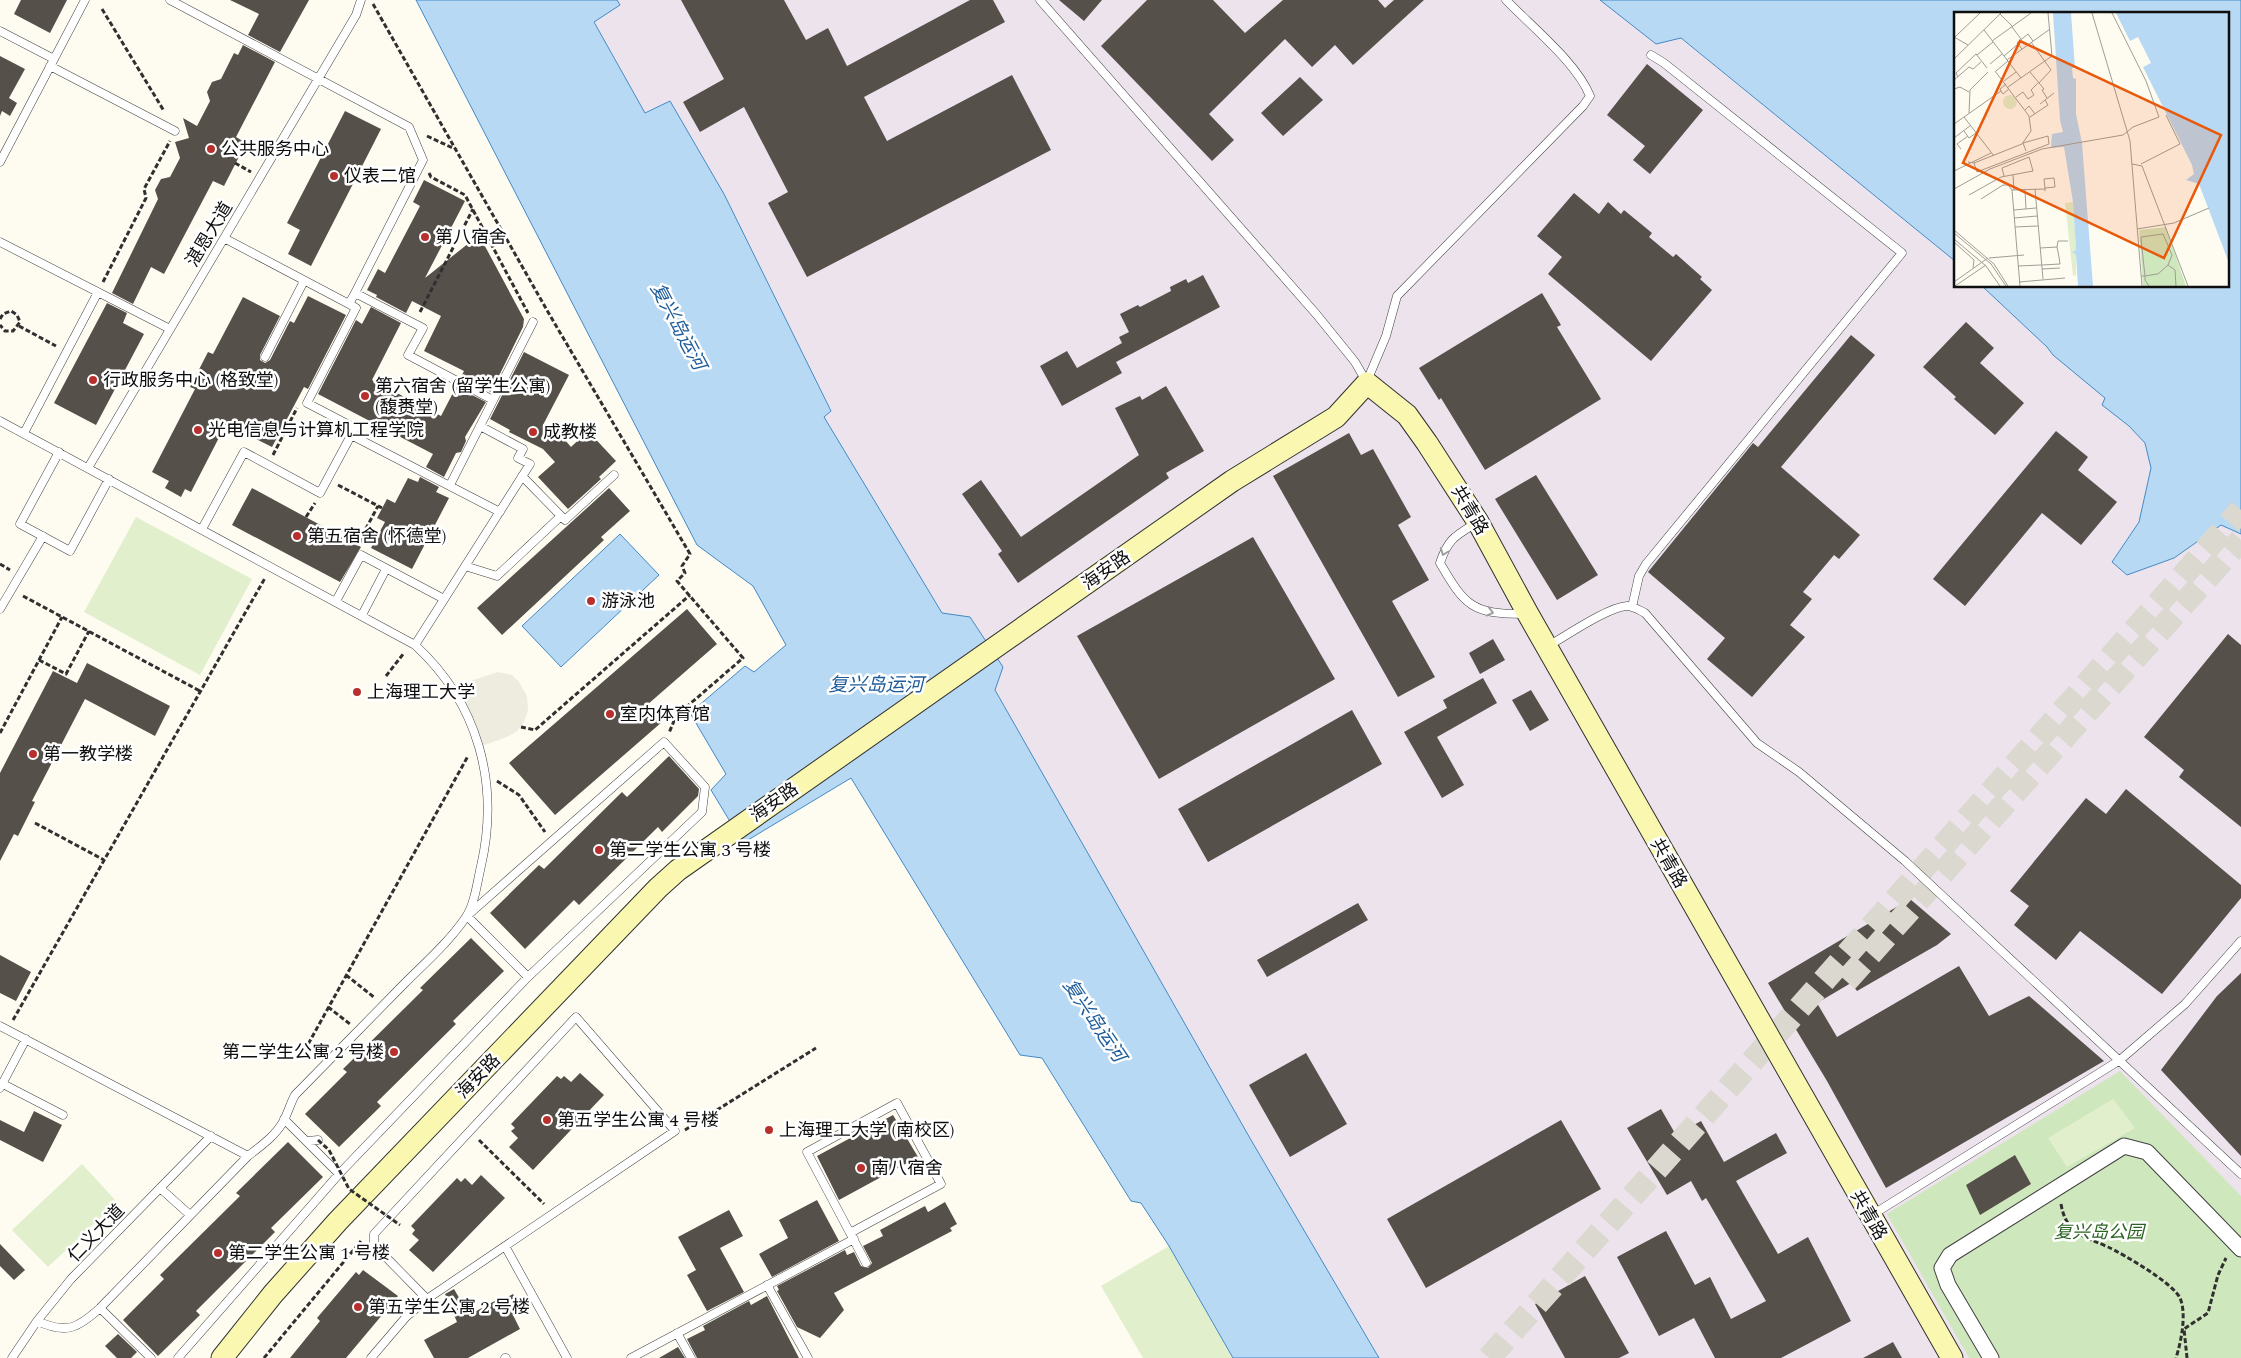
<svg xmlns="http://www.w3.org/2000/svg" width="2241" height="1358" viewBox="0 0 2241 1358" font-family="Spectral,'Noto Sans SC',serif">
<rect width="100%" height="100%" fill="#fefcf1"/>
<path fill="#ece3ec" d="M617,0H1600L1656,44L1680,38L1955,261V286H1982L2047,347L2053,355L2106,398L2102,405L2129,426L2145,443L2151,468L2139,522L2112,562L2127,575L2174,558L2221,525L2241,534V1358H1379L1251,1140L995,690L1002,670L970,617L942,613L824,417L831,410L724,194L670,102L645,113L594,21L620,5Z"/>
<path fill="#cfe7bc" d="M2120,1071L2241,1196V1358H1969L1887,1214Z"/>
<path fill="#e1efcd" d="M136,517L252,579L200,675L84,612Z
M2113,1099L2135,1128L2067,1167L2048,1138Z
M82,1164L117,1202L48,1267L12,1230Z
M1169,1246L1233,1358H1143L1101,1286Z"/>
<path fill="#eeebdf" d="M498,672L512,675L519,682L527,696L528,711L524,722L517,731L507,737L479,747L453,690L470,681Z"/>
<path fill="#b8d9f3" stroke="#4389c6" d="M416,0H617L620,5L594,22L645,113L670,101L724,194L831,411L824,417L942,613L970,617L1003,667L995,690L1251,1140L1379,1358H1233L1169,1246L1141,1203L1131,1201L1042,1058L1020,1055L851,778L743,843L711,790L726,774L690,713L745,666L754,672L786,645L753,586L697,545Z
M1600,0H2241V534L2221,525L2174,558L2127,575L2112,562L2139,522L2151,468L2145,443L2129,426L2102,405L2105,398L2053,355L2047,347L1982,286H2227V14H1955V261L1681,38L1656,44Z
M620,534L659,575L561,667L522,626Z"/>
<path fill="#56504b" d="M21,0H67L50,33L14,14Z
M230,0H309L280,52L248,35L259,14Z
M681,0H784L806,40L828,28L847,66L970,0H993L1005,22L864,97L887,141L1012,75L1051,150L807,277L768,203L788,192L744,107L700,132L683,102L724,79Z
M1059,0H1102L1084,21Z
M1147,0H1213L1245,33L1283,0H1378L1385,8L1394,0H1424L1353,65L1335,45L1312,67L1285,39L1209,114L1234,140L1212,161L1101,46Z
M243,45L275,62L236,137L246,143L224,186L213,181L164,274L151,267L133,304L112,293L158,199L155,190L161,179L170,177L180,158L175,142L189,138L183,118L197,126L210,101L207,92L212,82L221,79L234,53L238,55Z
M0,56L25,69L9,98L17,103L10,116L2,111L0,116Z
M1647,64L1703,110L1650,174L1633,160L1645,146L1607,115Z
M1300,77L1323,100L1283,136L1261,113Z
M345,111L381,129L311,266L288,254L300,230L287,223Z
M424,180L465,201L425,278L479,235L524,319L523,327L491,392L461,377L464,371L424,351L441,316L412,301L406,313L376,297L377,295L367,290L378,269L385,273L420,206L413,202Z
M1574,193L1599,214L1608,202L1621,214L1624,210L1652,233L1649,237L1673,257L1676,254L1702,277L1700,279L1712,290L1651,361L1548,274L1562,257L1537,236Z
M1203,275L1220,307L1116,362L1122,373L1062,406L1040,366L1067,351L1077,368L1122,343L1119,337L1129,332L1120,314L1138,305L1140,307L1171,291L1170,287L1186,279L1188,283Z
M1542,293L1561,325L1557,327L1601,399L1485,470L1441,398L1439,400L1419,368Z
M308,296L346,315L308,389L304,387L272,447L226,424L191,492L185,489L181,497L165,488L169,481L152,472L195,389L190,387L208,352L213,354L243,297L280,316L260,355V360L265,363L270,360L290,321L294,323Z
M107,303L127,313L123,323L144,334L96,425L54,403Z
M371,307L401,323L372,380L441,416L456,387L486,402L465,437L466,441L461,452L456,453L444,477L426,467L433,454L318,394L356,320L362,324Z
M1966,322L1994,348L1980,363L2024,403L1995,435L1954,399L1956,397L1923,367Z
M1851,335L1875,355L1781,467L1860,535L1839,559L1834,555L1803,592L1812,599L1790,625L1805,637L1752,697L1707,659L1725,638L1648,572L1753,443L1758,447Z
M524,352L569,375L543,425L558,432L571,447L588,431L616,461L599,477L601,479L568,509L538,477L555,462L543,449L509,432L510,430L490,419Z
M1166,386L1204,451L1166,473L1169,478L1018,583L998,554L1002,551L962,494L981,480L1021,537L1139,455L1115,408L1140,396L1142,400Z
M2056,431L2088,457L2078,470L2117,502L2081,545L2042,513L1965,606L1933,579Z
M1349,433L1361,455L1373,449L1411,517L1398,525L1429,580L1392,601L1435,677L1398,697L1273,476Z
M1536,475L1598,575L1557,600L1495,499Z
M420,477L439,487L436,492L449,498L412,569L371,548L385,522L377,518L387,499L395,503L408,478L418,482Z
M252,488L361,547L340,582L232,525Z
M609,488L630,511L601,537L604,540L502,635L477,608Z
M1253,537L1335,679L1159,779L1077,636Z
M687,609L717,644L647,705L662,722L555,815L509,763Z
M2228,634L2241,645V827L2179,777L2184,770L2144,737Z
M1493,639L1505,660L1480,674L1469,653Z
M87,663L170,706L155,736L85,699L32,801L35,802L18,836L14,834L0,861V773L53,671L77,683Z
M1483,678L1497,703L1437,737L1464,785L1442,798L1404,732L1447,708L1443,700Z
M1531,690L1549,720L1530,731L1512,700Z
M1352,710L1382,764L1208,862L1178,809Z
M669,756L699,789L698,796L662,832L658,827L579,905L574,900L525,949L490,913L539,865L544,869L622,792L627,797Z
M2126,789L2241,885V898L2162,994L2080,931L2056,960L2014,925L2029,906L2010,891L2086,798L2106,814Z
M1910,899L1951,934L1937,945L1857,991L1851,983L1817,1003L1837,1037L1959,966L1989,1016L2029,996L2104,1061L1886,1188L1827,1081L1768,983Z
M1358,903L1368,920L1267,977L1257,960Z
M471,938L504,971L453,1021L456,1024L377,1102L381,1106L339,1147L305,1114L347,1072L343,1069L423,990L420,988Z
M0,955L31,972L16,1001L0,993Z
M2241,973V1156L2161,1070L2217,996Z
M1306,1053L1347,1124L1290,1157L1249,1085Z
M580,1073L604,1095L533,1170L509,1147L518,1138L511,1131L515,1128L511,1124L557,1076L561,1079L564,1076L571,1082Z
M1661,1109L1676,1135L1701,1121L1724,1162L1776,1133L1787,1153L1736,1181L1778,1254L1808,1237L1851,1321L1781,1358H1715L1694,1318L1659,1336L1617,1257L1666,1231L1695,1285L1710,1277L1731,1319L1766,1301L1706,1198L1702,1201L1691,1181L1667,1195L1627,1128Z
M34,1111L62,1125L43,1162L0,1140V1120L24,1132Z
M893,1115L918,1157L839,1200L817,1156Z
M1561,1120L1601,1189L1426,1288L1387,1219Z
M288,1142L323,1177L271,1228L275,1232L196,1311L200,1315L158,1356L123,1320L164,1279L160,1275L240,1196L236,1193Z
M2015,1155L2031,1184L1980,1215L1966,1185Z
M481,1175L505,1198L433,1272L409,1250L419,1240L412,1234L415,1230L411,1226L457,1178L461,1182L465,1178L472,1185Z
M817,1200L839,1241L772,1277L759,1254L788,1238L779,1220Z
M945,1202L957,1224L950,1228L952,1231L834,1293L844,1310L820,1338L797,1327L777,1291L779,1290L777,1286L845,1250L847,1255L854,1252L861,1266L868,1268L872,1263L863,1246L883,1236L880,1230L925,1206L928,1212Z
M729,1210L743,1236L720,1248L744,1292L707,1311L687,1275L696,1270L678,1237Z
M0,1244L25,1270L14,1280L0,1266Z
M363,1270L398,1296L346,1358H290L320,1321L317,1318L356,1272L359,1275Z
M1585,1276L1629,1353L1619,1358H1565L1535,1304Z
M454,1289L469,1315L502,1297L504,1299L513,1294L522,1310L513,1315L520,1329L468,1358H434L424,1340L457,1322L445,1294Z
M767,1296L799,1358H697L687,1339L705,1330L703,1326L749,1301L751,1305Z
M118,1334L137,1352L131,1358H117L105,1346Z
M1893,1342L1902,1358H1863Z
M678,1347L685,1358H659Z"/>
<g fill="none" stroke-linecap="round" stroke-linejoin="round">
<path stroke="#dad8cf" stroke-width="24" stroke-dasharray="24 12" stroke-linecap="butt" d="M1846,981L2241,540
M1489,1358L2241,510"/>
<defs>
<path id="lane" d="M170,0L409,127L423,160L355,293
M1040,0L1317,315L1355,362L1366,381
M0,31L54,59
M50,66L175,131
M0,162L85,0
M224,238L349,304L355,293L423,328L408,355L493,400
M0,242L170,329
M265,357L304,281
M1367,381L1386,336L1397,296L1583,106L1590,96C1577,63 1531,26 1506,0
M0,421L415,645C478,703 500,783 481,866C477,883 475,903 466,917C449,942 425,963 404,984C368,1021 331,1058 295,1095C290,1104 288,1113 283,1122C275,1136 261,1146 248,1156L100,1308C77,1329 66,1334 37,1321
M24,433L98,292
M351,435L500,512
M59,452L20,524L70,551L109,479
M88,468L356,15L361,0
M522,476L565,520L614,475
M450,485L533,322
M1476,523C1455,536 1448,539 1440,563C1465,606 1472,614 1524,614
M202,529L244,452L320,493L355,428L307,403L356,308L349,304
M465,566L497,576L561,516
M336,601L361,555L444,599
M1632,607L1639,576L1646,564L1902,253L1664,63L1651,55
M0,609L43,536
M362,615L386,569
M415,645L530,464L518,458L523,449L480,426
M1548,646C1566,636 1608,607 1627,606C1633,606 1639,610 1645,613L1757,743L1799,772L1905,861L2241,1174
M0,1026L248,1156
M3,1084L63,1115
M0,1088L26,1039
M284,1119L339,1174
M307,1141L318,1140
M160,1188L190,1215
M1872,1215L2120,1060L2185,1004L2241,941
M850,1233L941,1184L897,1103L807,1152L866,1263
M505,1246L567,1358
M767,1285L808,1358
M100,1308L151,1358
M677,1333L691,1358
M12,1358L37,1321L71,1279L211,1136
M178,1358L339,1174L528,977L702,812L705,787L664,742L467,916L528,977
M371,1358L406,1317L427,1299L675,1131L576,1017L374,1234V1245L427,1299
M505,1358H506
M631,1358L854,1239"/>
<path id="street" d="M1991,1358L1948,1285L1942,1268L1950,1255L2124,1146L2147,1152L2241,1249"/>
<path id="secondary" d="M222,1358L273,1294L338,1221L658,888L678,870L1232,481L1336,417L1367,383L1407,415L1427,443L1478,522L1528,614L1952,1358"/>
</defs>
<use href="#lane" stroke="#414141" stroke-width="9"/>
<use href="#street" stroke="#414141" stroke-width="17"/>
<use href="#secondary" stroke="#303030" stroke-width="23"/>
<path stroke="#303030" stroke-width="3" stroke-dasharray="5 2.5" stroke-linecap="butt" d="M373,4L548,312L690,554L682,566L685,573L677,581L743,658L676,716L669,733
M102,9L164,111
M427,136L457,150
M235,163L251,172
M429,173L431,177L465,195L528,313
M103,282L146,198L144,189L170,141
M420,312L473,209
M0,319L3,314L11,311L17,315L20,322L13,331H5L0,325
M19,326L56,346
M273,455L297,408
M338,485L382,508
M306,517L315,503
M363,543L362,536L378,506
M0,564L10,570
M23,596L200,691
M39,660L66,674L89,631
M386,676L404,653
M521,727L535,730L690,595
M0,733L62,617
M497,781L519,795L545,832
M35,823L104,860
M346,975L375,998
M328,1007L350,1024
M13,1020L265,578
M301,1057L468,756
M685,1130L816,1048
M479,1140L544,1204
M2061,1204C2066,1234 2084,1236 2108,1247C2123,1254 2173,1283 2180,1298C2187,1314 2181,1342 2176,1358
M264,1358L361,1241
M2187,1358L2184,1329L2208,1313L2218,1275L2226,1258"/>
<use href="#lane" stroke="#fff" stroke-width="8"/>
<use href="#street" stroke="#fff" stroke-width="15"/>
<use href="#secondary" stroke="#faf7b0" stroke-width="21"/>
<path stroke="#303030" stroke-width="3" stroke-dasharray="5 2.5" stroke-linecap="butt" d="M318,1140L329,1150L349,1189L400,1225"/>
</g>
<defs><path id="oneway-chevron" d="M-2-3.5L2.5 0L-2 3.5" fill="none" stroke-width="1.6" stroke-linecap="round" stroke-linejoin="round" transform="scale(1.25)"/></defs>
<g stroke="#9f9f9f">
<use href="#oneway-chevron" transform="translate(1444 552) rotate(111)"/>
<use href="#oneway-chevron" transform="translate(1490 612) rotate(15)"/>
</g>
<g fill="#b7302e" stroke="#fff" stroke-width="2">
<circle cx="211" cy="149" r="5"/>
<circle cx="334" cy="176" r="5"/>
<circle cx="425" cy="237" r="5"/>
<circle cx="93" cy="380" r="5"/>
<circle cx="365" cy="396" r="5"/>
<circle cx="198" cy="430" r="5"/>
<circle cx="533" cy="432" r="5"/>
<circle cx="297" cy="536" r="5"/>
<circle cx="591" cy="601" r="5"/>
<circle cx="357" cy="692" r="5"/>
<circle cx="610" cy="714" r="5"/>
<circle cx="33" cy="754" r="5"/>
<circle cx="599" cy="850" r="5"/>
<circle cx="394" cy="1052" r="5"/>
<circle cx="547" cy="1120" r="5"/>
<circle cx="769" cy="1130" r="5"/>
<circle cx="861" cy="1168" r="5"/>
<circle cx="218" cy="1253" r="5"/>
<circle cx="358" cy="1307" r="5"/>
</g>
<g text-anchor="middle" stroke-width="5" stroke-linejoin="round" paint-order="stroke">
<g font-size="18" fill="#0e0e0e" stroke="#fff" text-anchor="start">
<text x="221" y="155">公共服务中心</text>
<text x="344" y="182">仪表二馆</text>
<text x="435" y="243">第八宿舍</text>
<text x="103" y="386">行政服务中心 (格致堂)</text>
<text x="375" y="392">第六宿舍 (留学生公寓)<tspan x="375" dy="21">(馥赉堂)</tspan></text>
<text x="208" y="436">光电信息与计算机工程学院</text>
<text x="543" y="438">成教楼</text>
<text x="307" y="542">第五宿舍 (怀德堂)</text>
<text x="601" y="607">游泳池</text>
<text x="367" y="698">上海理工大学</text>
<text x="620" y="720">室内体育馆</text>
<text x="43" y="760">第一教学楼</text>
<text x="609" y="856">第二学生公寓 3 号楼</text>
<text x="384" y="1058" text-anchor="end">第二学生公寓 2 号楼</text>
<text x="557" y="1126">第五学生公寓 4 号楼</text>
<text x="779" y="1136">上海理工大学 (南校区)</text>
<text x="871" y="1174">南八宿舍</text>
<text x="228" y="1259">第二学生公寓 1 号楼</text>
<text x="368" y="1313">第五学生公寓 2 号楼</text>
</g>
<g font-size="18" fill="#0e0e0e" stroke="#fff">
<text transform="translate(209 234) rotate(-59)" y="6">湛恩大道</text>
<text transform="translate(1470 510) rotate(59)" y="6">共青路</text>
<text transform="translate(1106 570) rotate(-35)" y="6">海安路</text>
<text transform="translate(774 802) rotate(-35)" y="6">海安路</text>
<text transform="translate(1669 863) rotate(60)" y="6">共青路</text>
<text transform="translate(478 1076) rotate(-46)" y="6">海安路</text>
<text transform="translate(1869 1215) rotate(60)" y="6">共青路</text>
<text transform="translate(96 1233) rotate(-46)" y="6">仁义大道</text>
</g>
<g font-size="18" font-style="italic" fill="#2b6322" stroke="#fff">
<text x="2099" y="1238">复兴岛公园</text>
</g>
<g font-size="19" font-style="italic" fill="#1e5c9a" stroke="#fff">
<text transform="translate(679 326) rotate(62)" y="7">复兴岛运河</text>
<text x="876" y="691">复兴岛运河</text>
<text transform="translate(1095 1020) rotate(56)" y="7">复兴岛运河</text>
</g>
</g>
<g transform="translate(1954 12)">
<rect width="275" height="275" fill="#fefcf1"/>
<path d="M212,215L232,274H189L185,218Z" fill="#cfe7bc"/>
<path d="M49 90a7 7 0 1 1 14 0a7 7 0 1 1-14 0ZM119,190L122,238L118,240L122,243V263L119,264L111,191Z" fill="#e1efcd"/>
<path d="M99,1H117L121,56H118L119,66L122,67V102L128,131L139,274H124L122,243L118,240L122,238L119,190L110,135L97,136L98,122L109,120L106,108ZM162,1H275V251L245,172L232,168L240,162L238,153L189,55L197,51L184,25L176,29Z" fill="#b8d9f3"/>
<path fill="none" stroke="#b8d9f3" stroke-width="2.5" d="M239,1L275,75"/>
<path fill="none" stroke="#9e9d96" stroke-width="1" d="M138,1L176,129L188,274M46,2L59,15M58,15L67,27M30,18L67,66M0,25L14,33M1,25L26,1M38,29L77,1M77,30L97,58L85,71M68,37L63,31L74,22L79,29M23,43L39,30M50,44L64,32M0,47L47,1M53,48L96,17M36,52L48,42M42,59L54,49M76,60L90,77L88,78L93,86M4,65L2,61L22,42L33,56M0,68L15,55L19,57L27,50M50,69L62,60M52,72L46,77L47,79L49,82L55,77M54,75L98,44L94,1M0,77L6,75L15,80M62,85L69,80L74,87L80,83L77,78L84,71M86,92L100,81M71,98L75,94L81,102M15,101L16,78L34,60M10,105L40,144M76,105L94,93L91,88M0,112L47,79M10,119L15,126L22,121M0,126L17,113M7,137L3,132L14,124M14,150L20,151L68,132L77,119L75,104L41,59M20,151L23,160L95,132L94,124L69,131L72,139M178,152L188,154L234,274M187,152L226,132L212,103M0,159L37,141M59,163L60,178M91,176L101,175L100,166L90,167L91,176V179M0,177L36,157L88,137L169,123L179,115L205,105L192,69L158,1M81,177L89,267M58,178L91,177M71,178L72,197M15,183L47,165L79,159L75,145L48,156L50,164M27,187L49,173H54L58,178L66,274M60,198L82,196M60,206L83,204M61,215L84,214M183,217L220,211L255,196M0,218L40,252L54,274M0,221L37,252L52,274M0,227L32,254L46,274M0,230L20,248L19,256M103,235L104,229H114M86,236L103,235L105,245L106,252L88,253M35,246L70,243M214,253L221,258L222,274M64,254L87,253M88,257L106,256M187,264H191L203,262H204L214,253L218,243L209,222L187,225V227L191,264V268L195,274M0,270L34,246M65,270L111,266M1,274L32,253"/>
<path fill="#e8590c" fill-opacity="0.15" stroke="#e8590c" stroke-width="2.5" d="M66,29L267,123L210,246L9,151Z"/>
<rect width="275" height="275" fill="none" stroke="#0e0e0e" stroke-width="2.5"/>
</g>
</svg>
